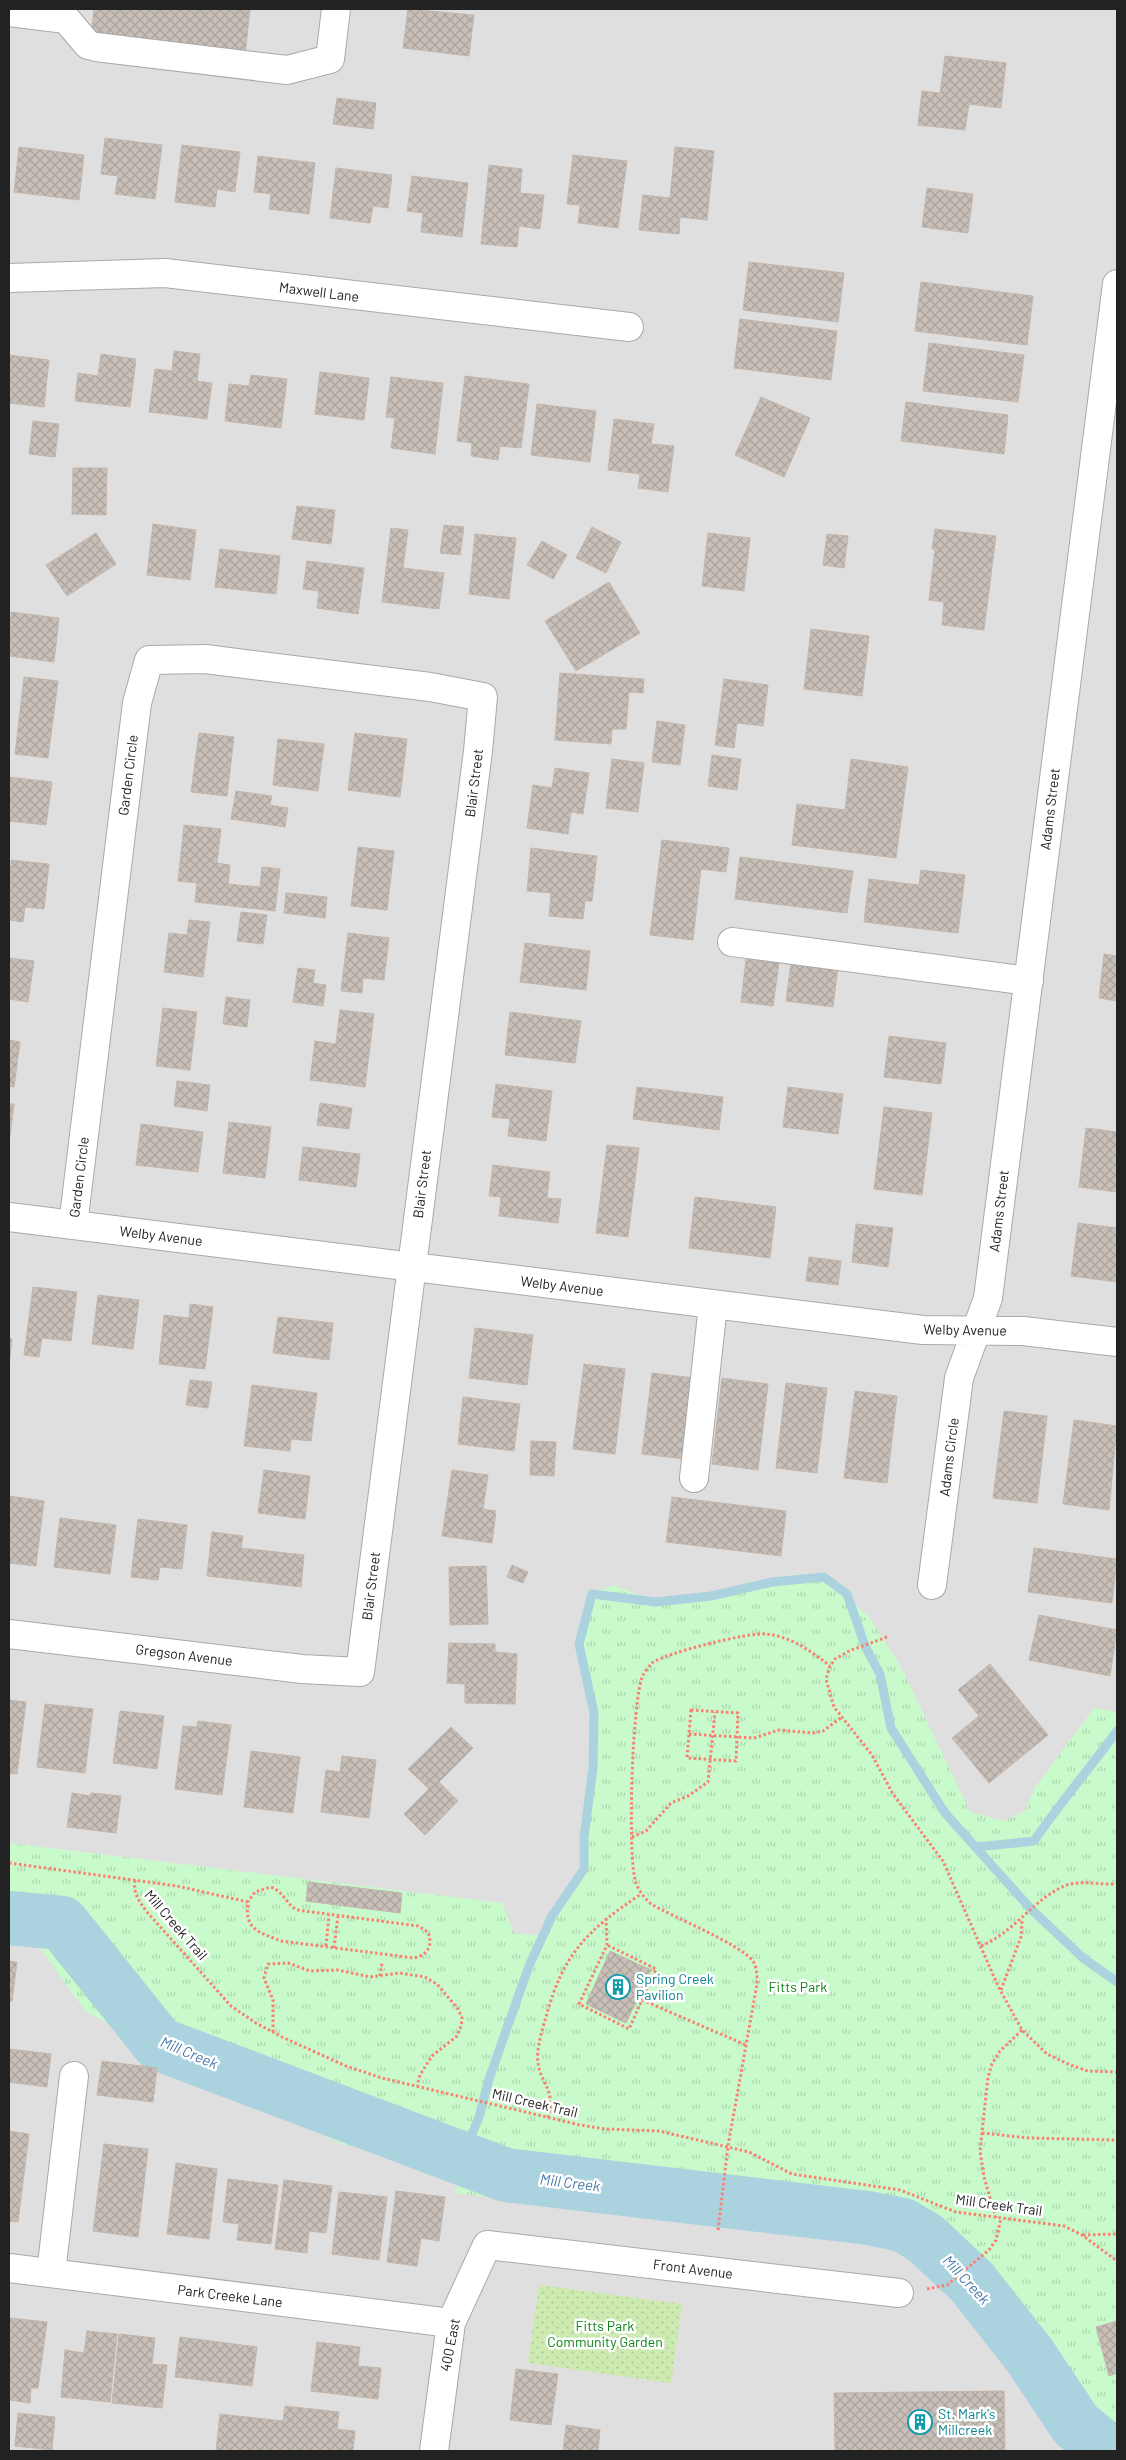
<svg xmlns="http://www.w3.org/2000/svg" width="1126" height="2460" viewBox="0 0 1126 2460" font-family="Barlow,sans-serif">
<defs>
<pattern id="park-tufts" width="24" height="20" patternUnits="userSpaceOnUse" patternTransform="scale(1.25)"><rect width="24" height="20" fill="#c8facc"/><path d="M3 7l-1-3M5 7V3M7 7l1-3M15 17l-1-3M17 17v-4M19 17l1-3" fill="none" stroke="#acd6af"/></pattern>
<pattern id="garden-dots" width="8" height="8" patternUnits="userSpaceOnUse" patternTransform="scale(1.25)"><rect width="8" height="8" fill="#cdebb0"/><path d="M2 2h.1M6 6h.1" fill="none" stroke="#b0c997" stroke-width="1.8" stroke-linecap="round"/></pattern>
<pattern id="building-cross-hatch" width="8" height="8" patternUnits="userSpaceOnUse" patternTransform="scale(1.25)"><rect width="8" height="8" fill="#c7bfb8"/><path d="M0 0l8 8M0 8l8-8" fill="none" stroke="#aba49e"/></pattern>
</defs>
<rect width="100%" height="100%" fill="#f2efe9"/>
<path fill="#e0dfdf" d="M9,9H1117V2451H9Z"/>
<path fill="url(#park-tufts)" d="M824,1577L870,1618L902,1669L970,1812L1003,1821L1025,1811L1036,1786L1094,1708L1117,1712V2451H1089L1063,2431L943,2283L913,2255L880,2243L456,2193L459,2166L344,2145L210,2078L169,2073L171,2057L86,2012L37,1944L9,1940V1843L502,1903L514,1933L543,1936L584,1869L594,1713L579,1644L592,1594L613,1585L656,1602L711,1596L772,1582Z"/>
<path fill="url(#garden-dots)" d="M539,2285L682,2304L671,2383L528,2363Z"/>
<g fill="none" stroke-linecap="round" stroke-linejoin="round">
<path stroke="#aad3df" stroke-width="9" d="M976,1847L1034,1841C1060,1803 1090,1768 1117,1731
M462,2158L479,2117L489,2079L529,1966L552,1916L584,1869V1837L593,1768L594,1713L579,1644L592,1594L656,1602L711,1596L772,1582L824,1577L847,1594L865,1646L880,1674L891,1728L945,1813L1031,1909L1083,1958L1117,1982"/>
<path stroke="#aad3df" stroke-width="54" d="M9,1918L62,1923L159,2044L506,2175L868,2218L903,2225L925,2238L972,2282L1030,2356L1076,2425L1108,2451"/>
</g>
<path fill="url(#building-cross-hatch)" stroke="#c4b6ab" d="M94,9H250L245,55L91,36Z
M408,9L474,15L469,56L403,48Z
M945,56L1006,63L1001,108L969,104L965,130L918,125L922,91L940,93Z
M337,98L376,103L373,129L333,124Z
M105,138L162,145L155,199L115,194L118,176L101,174Z
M182,145L240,152L235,192L217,189L215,207L175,202Z
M19,147L84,155L79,200L14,192Z
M675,147L714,151L707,220L680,217L679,234L639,230L643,195L670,198Z
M573,155L627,161L618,228L578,223L580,205L567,204Z
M258,156L315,163L309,214L269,209L271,194L254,192Z
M489,165L522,169L520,193L544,195L540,229L519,226L517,247L481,244Z
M336,168L392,175L388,208L373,206L370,223L330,218Z
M412,176L468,183L462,237L421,232L423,213L407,211Z
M927,188L973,194L968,233L922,227Z
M749,262L844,273L838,322L743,310Z
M921,282L1033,296L1027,345L915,331Z
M740,319L837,331L831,380L734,368Z
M929,343L1024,355L1018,402L923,391Z
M174,351L200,354L197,381L212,383L207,419L149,412L155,369L172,371Z
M101,354L136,359L130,407L75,401L78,373L98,376Z
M9,355L49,360L44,407L9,403Z
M320,372L369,378L364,420L315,414Z
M251,375L287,379L281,428L225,421L229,384L249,386Z
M465,376L529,384L521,448L500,446L498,460L471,456L472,443L457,441Z
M391,377L443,383L435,454L391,448L395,418L386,417Z
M761,397L810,418L784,477L735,455Z
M906,402L1008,415L1004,454L901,441Z
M537,404L596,411L590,462L531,455Z
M614,419L654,424L651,444L674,446L668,492L638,488L640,474L608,470Z
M33,421L59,424L55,457L29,454Z
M73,468H107L106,515L72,514Z
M297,506L335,510L331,544L292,539Z
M153,524L196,530L190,580L147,575Z
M444,525L464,527L460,555L440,553Z
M592,527L621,542L606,573L576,558Z
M391,528L408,530L403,568L444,573L439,609L382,602Z
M935,529L996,536L984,630L942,625L944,602L929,600L935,549H932Z
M96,533L116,564L67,596L46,565Z
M708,533L750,538L744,591L702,586Z
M475,534L516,538L509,599L469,594Z
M827,534L848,536L844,568L823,565Z
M542,541L567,555L553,579L527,565Z
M220,549L280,556L276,594L215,587Z
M307,561L364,568L358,614L317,608L319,591L303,589Z
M609,582L640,633L576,671L545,621Z
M11,612L59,618L54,662L9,656Z
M811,629L869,636L862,696L804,689Z
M560,673L644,679L643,693L629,692L626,729H612L611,744L555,740Z
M24,677L58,681L48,758L15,754Z
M724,679L768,685L763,726L737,723L734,748L715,745Z
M657,721L685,725L680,765L652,762Z
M199,733L234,737L227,796L191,792Z
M355,733L407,739L400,797L348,790Z
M278,739L324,744L318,791L273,785Z
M712,755L741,759L737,790L708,786Z
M612,759L644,763L638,812L606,808Z
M851,759L908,767L896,858L792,845L797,804L845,810Z
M555,768L589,773L583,814L571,812L568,834L527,828L533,785L552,788Z
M9,777L52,782L46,825L9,821Z
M236,791L272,796L270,805L288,808L285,827L231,819Z
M184,825L221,829L217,863L230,865L228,884L260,887L262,867L280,869L275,911L195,902L197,883L178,881Z
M662,840L729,848L726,872L701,869L693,940L650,935Z
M358,847L394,851L387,910L351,906Z
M531,848L597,856L592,901H585L583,919L549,916L551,893L527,891Z
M740,857L853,871L847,913L735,899Z
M11,860L49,864L44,909L25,907L23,922L9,920Z
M921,870L965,875L958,933L864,922L869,879L919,885Z
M286,893L327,897L325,918L284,913Z
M241,912L267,915L263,944L237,941Z
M189,920L210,922L203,977L164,972L169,933L187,935Z
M348,933L389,938L384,980L363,978L362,993L341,991Z
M525,943L590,951L586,990L520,982Z
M1104,954L1117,956V1001L1099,998Z
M9,958L34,961L28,1002L9,999Z
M746,959L779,963L773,1006L741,1002Z
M791,962L838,967L833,1007L786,1001Z
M298,968L315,970L313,983L326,985L323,1006L293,1002Z
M226,997L250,1000L247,1027L223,1024Z
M163,1008L197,1012L190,1070L156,1066Z
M340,1010L374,1014L365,1087L310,1080L315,1041L336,1044Z
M510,1012L581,1021L575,1063L505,1055Z
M889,1036L946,1043L941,1084L884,1077Z
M9,1040L20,1042L14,1087L9,1086Z
M177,1081L210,1085L207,1111L174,1106Z
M496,1084L552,1091L546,1141L508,1136L510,1119L492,1117Z
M637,1087L723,1097L719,1130L633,1119Z
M788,1087L843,1094L838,1134L783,1127Z
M320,1103L352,1108L349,1129L317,1125Z
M9,1104H14L9,1144Z
M884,1107L932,1113L922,1195L874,1189Z
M229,1122L271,1127L265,1178L223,1173Z
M141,1124L203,1132L198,1172L136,1165Z
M1086,1128L1117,1132V1192L1079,1187Z
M607,1145L639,1148L628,1237L596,1233Z
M303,1147L360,1154L356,1187L299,1180Z
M493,1165L550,1172L547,1198L561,1199L558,1223L499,1216L501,1197L489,1196Z
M695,1197L776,1207L770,1258L689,1248Z
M1078,1223L1117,1228V1282L1071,1276Z
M856,1224L893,1228L888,1267L852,1262Z
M809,1257L841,1261L838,1285L806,1281Z
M33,1287L77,1292L71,1341L42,1338L39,1357L24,1355Z
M98,1295L139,1300L133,1349L92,1344Z
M190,1304L213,1307L205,1369L159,1364L164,1315L189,1318Z
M278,1317L333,1323L329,1360L273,1353Z
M475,1328L533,1335L527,1385L469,1378Z
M9,1338L12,1339L9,1368Z
M584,1364L625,1369L615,1454L573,1449Z
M652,1373L695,1378L685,1459L642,1454Z
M722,1378L768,1384L758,1470L712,1464Z
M190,1380L212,1382L208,1408L186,1405Z
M786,1383L827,1388L817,1473L776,1468Z
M252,1385L317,1393L311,1441L291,1439L290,1451L244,1446Z
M855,1391L897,1396L887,1483L844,1478Z
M463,1397L520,1404L514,1451L458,1444Z
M1004,1411L1047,1416L1037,1503L993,1498Z
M1074,1420L1117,1426L1109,1510L1063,1504Z
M531,1441L556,1442L554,1476L530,1475Z
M264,1470L310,1476L305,1519L258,1513Z
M452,1470L488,1475L483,1509L496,1511L492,1543L442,1536Z
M9,1496L44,1501L36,1566L9,1563Z
M672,1497L786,1511L781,1556L666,1542Z
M60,1518L116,1525L110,1574L54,1567Z
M138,1519L187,1525L182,1569L160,1567L158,1580L131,1577Z
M212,1532L243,1536L241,1548L304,1555L301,1587L207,1576Z
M1034,1548L1117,1559L1112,1603L1028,1592Z
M512,1565L528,1572L523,1583L507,1577Z
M486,1566L488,1624L450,1625L449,1567Z
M1039,1615L1117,1630L1110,1676L1029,1660Z
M449,1643L495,1644V1652L517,1654L515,1704L465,1703V1684L447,1683Z
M990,1664L1048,1735L989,1783L952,1738L979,1716L958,1690Z
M9,1700L26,1702L17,1774L9,1773Z
M45,1704L93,1709L85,1773L37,1767Z
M120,1711L164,1716L157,1769L113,1763Z
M198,1721L231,1725L222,1795L175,1789L183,1726L197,1727Z
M451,1727L473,1748L439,1782L458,1801L425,1835L404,1814L429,1789L408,1769Z
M251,1751L300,1757L293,1813L244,1807Z
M342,1756L376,1760L369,1818L321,1812L326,1770L340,1772Z
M72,1793L91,1796V1793L121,1796L116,1833L67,1827Z
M308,1882L402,1893L400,1913L306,1901Z
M610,1951L651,1970L626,2023L586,2004Z
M9,1961L17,1962L12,2001H9Z
M9,2049L51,2054L47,2087L9,2082Z
M102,2061L157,2068L153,2102L97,2095Z
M9,2131L29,2134L18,2222L9,2221Z
M104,2144L148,2149L138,2237L93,2231Z
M176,2163L217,2169L209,2239L167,2234Z
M228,2179L278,2185L271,2244L237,2240L239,2224L223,2222Z
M284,2180L332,2186L326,2233L309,2231L307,2253L275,2249Z
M396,2191L445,2197L439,2241L421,2238L417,2266L387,2262Z
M339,2192L387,2197L379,2260L332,2254Z
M9,2318L47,2322L38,2388H31L30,2403L9,2400Z
M1117,2321V2373L1109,2376L1096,2327Z
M87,2331L117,2334L110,2402L61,2397L65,2350L84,2353Z
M119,2334L155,2338L152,2364L167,2365L162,2408L112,2403Z
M180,2337L257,2347L252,2386L175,2377Z
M317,2342L360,2347L358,2366L381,2368L378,2399L311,2391Z
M516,2369L558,2374L551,2425L510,2420Z
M1004,2391L1005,2451H835L834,2393Z
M285,2406L339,2412L337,2429L355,2431L353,2451H216L220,2414L283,2421Z
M18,2413L55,2417L52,2450L15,2446Z
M566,2425L600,2430L598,2451H563Z"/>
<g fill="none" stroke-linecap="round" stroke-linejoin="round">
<defs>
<path id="minor" d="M9,12L66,19L88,45L96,47L287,70L330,59L336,9
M9,278L165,273L629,327
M732,942L1029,981
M9,1217L923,1330L1023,1331L1117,1342
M694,1478L713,1305
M932,1585L959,1378L988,1298L1117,284
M9,1634L302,1669L360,1672L478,751L483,697L430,687L205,659L149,660L137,703L73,1225
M9,2268L451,2323
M51,2273L74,2076
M434,2451L451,2323L487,2245L899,2293"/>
</defs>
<use href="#minor" stroke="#a9a9a9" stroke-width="30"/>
<path stroke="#fa8072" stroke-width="3" stroke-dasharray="2.5 2.5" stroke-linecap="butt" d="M887,1637L849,1651L835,1659L830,1666L826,1679L834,1707L872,1755L893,1794L943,1861L998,1986L1022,2030L1047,2054L1068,2064L1088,2071L1117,2072
M691,1710L738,1713L736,1761L687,1758Z
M689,1734L754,1738L779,1730L813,1733L823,1731L842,1717
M632,1837L646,1831L671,1803L688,1796L708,1782L715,1712
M9,1863L177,1886L248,1902C244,1930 259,1932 281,1941L414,1958C428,1955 433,1945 428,1932L418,1926L297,1910C286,1904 284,1892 271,1887L255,1892L248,1902
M135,1880C133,1894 139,1901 147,1912L231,2006L256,2023L282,2037L346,2066L382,2078L580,2125L605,2129L659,2131L749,2152L792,2174L900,2190L956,2212L1064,2226L1082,2235L1117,2261
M606,1918L607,1945L579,2004L629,2029L656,1969L607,1945
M326,1946L329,1915
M981,1946C1015,1932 1035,1897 1067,1885C1082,1880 1101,1885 1117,1884
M334,1948L338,1916
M380,1976L382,1963
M1001,1990L1021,1937L1022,1921
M642,2000L746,2045
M273,2032V2000L264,1978L268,1964L288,1963L310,1971L338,1970L370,1977L400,1973L425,1977L437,1984L458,2009L462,2018L461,2026L457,2036L432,2056L420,2075L417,2086
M548,2118C556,2089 542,2087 538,2063C536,2050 542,2030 546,2017C563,1953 588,1930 641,1894
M982,2133L1029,2138L1117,2140
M996,2218L984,2177L980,2151L988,2077L992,2064L1000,2051L1022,2030
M718,2230L728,2146L757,1984C757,1976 757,1968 753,1961C740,1944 673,1917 651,1904C645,1898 639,1892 636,1883C627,1860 632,1697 643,1675C645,1672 649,1666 652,1663C666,1653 748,1632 766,1634C790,1636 811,1651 830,1666
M1083,2235L1117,2234
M927,2289L947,2285L989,2250L996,2240L1001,2218"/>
<use href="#minor" stroke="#fff" stroke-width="28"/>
</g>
<defs>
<symbol id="building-ring" viewBox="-11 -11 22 22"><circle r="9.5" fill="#fff" stroke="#0f9aa8" stroke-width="1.5"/><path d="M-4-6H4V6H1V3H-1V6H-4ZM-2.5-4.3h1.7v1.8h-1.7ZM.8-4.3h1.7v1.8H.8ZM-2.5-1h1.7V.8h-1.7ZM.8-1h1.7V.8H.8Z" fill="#0f9aa8"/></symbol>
</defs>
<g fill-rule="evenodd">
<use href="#building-ring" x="604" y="1973" width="28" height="28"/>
<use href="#building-ring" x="906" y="2408" width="28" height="28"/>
</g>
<g text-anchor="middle" stroke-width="5" stroke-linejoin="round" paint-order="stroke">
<g font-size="14" fill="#222" stroke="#fff">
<text transform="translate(319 292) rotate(7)" y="5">Maxwell Lane</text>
<text transform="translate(128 775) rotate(-83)" y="5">Garden Circle</text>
<text transform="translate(474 783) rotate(-83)" y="5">Blair Street</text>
<text transform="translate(1050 809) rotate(-83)" y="5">Adams Street</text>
<text transform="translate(79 1177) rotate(-83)" y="5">Garden Circle</text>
<text transform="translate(422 1184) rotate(-83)" y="5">Blair Street</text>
<text transform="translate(999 1211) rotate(-83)" y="5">Adams Street</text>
<text transform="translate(161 1236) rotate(7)" y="5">Welby Avenue</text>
<text transform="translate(562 1286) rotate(7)" y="5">Welby Avenue</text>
<text transform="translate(965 1330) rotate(1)" y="5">Welby Avenue</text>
<text transform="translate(949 1457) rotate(-83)" y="5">Adams Circle</text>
<text transform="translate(371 1586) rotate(-83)" y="5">Blair Street</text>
<text transform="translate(184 1655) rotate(7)" y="5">Gregson Avenue</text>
<text transform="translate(176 1925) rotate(49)" y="5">Mill Creek Trail</text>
<text transform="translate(535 2103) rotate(13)" y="5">Mill Creek Trail</text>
<text transform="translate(999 2205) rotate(8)" y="5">Mill Creek Trail</text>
<text transform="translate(693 2269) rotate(7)" y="5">Front Avenue</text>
<text transform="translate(230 2296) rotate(7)" y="5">Park Creeke Lane</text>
<text transform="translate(450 2345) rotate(-79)" y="5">400 East</text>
</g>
<g font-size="14" fill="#0d838f" stroke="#fff" text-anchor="start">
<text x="636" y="1984">Spring Creek<tspan x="636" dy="16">Pavilion</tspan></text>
<text x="938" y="2419">St. Mark's<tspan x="938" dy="16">Millcreek</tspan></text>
</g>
<g font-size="14" fill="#0c8416" stroke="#fff">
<text x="798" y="1992">Fitts Park</text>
<text x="605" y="2331">Fitts Park<tspan x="605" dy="16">Community Garden</tspan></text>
</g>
<g font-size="15" font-style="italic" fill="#4a7aab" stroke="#fff">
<text transform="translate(189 2053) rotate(23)" y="5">Mill Creek</text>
<text transform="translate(570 2183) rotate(7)" y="5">Mill Creek</text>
<text transform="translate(966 2280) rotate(47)" y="5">Mill Creek</text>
</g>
</g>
<rect width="1126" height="2460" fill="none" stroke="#222222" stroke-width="20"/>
</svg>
